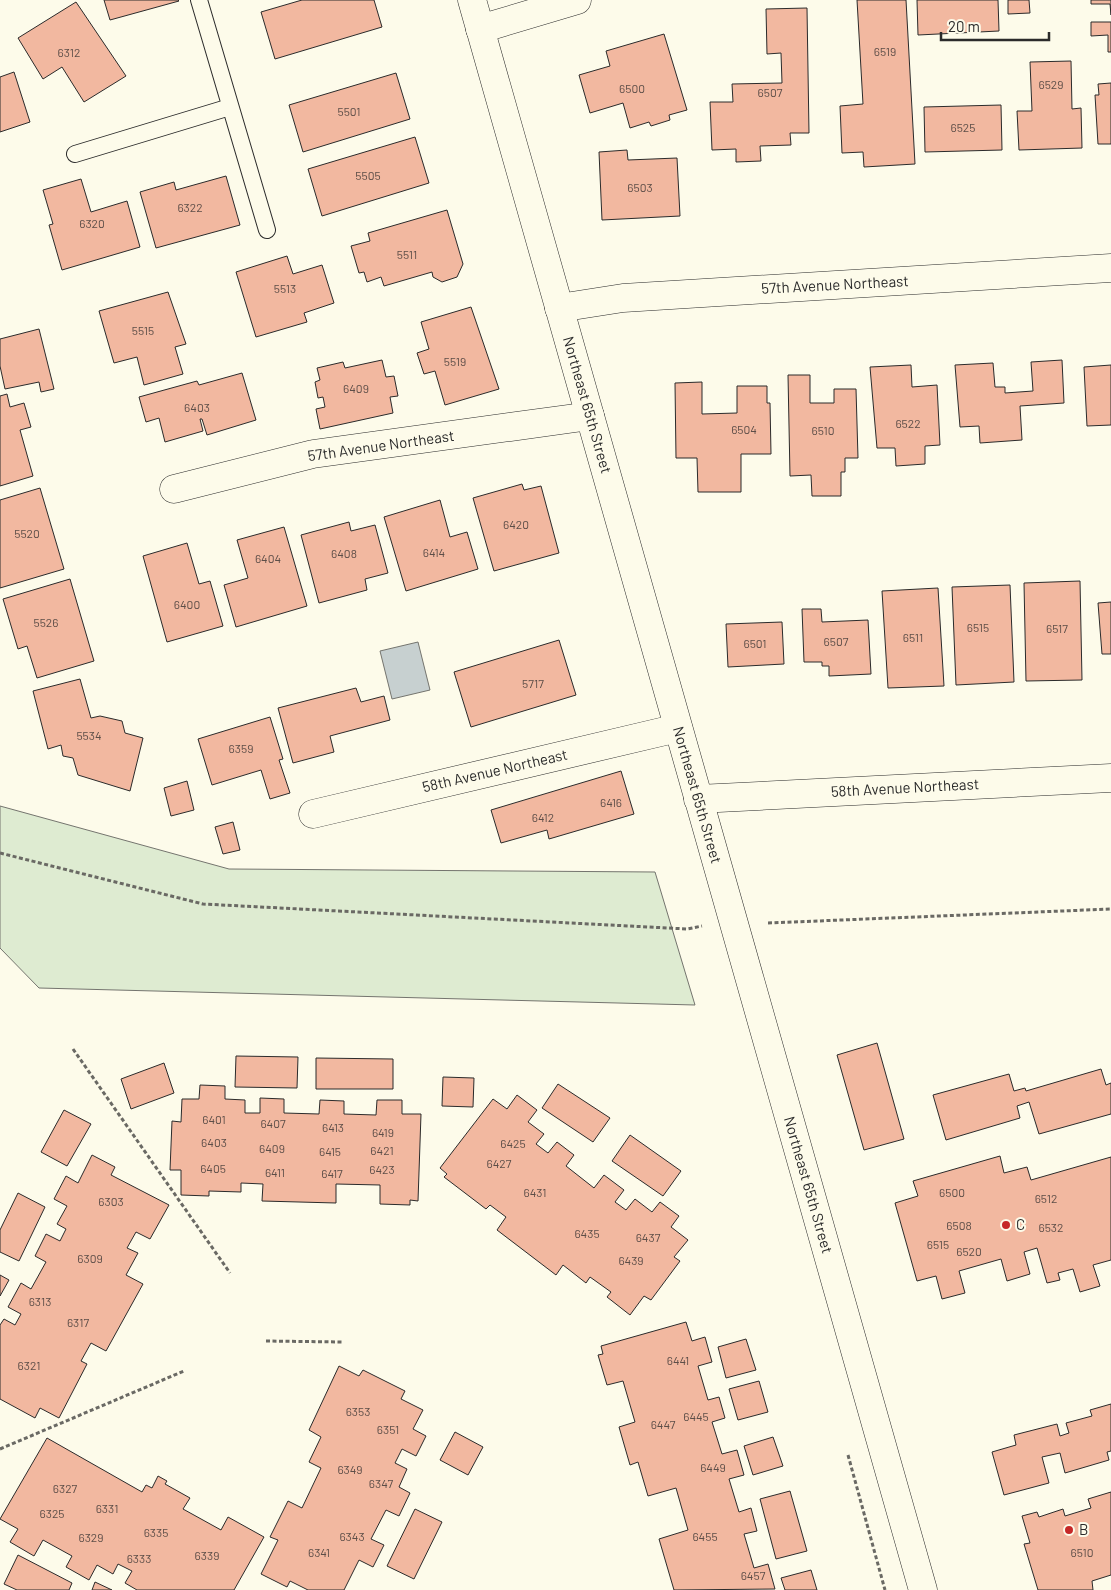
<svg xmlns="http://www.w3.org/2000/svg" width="1111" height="1590" viewBox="0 0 1111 1590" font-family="Barlow,sans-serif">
<rect width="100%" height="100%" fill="#fdfbea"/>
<path fill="#deebd1" stroke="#74746e" d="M0,806L229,869L655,872L695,1005L39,988L0,948Z"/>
<path fill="#c7d0d0" stroke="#74746e" d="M418,642L430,690L392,699L380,651Z"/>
<path fill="#f2b8a0" stroke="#2b2b2b" d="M104,0H178L179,1L110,20Z
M302,0H374L382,27L275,59L261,12Z
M857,0H906L915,164L864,167L863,152L842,153L840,106L863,104Z
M917,0H998L999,31L918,35Z
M1008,0H1029L1030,13L1008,14Z
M1091,0H1111V15L1110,4H1091Z
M76,2L126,76L84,102L62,67L43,79L18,38Z
M807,8L809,133H790L791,145L760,146L761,161L736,162V149L712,150L710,102H733L732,84L782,83L781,53L767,54L766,9Z
M1091,22H1111V52H1108V35L1091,36Z
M664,34L687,110L669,115L670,120L651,126L649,122L630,128L623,103L590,113L579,75L610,66L606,51Z
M1071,61L1072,109L1081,108L1082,148L1019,150L1017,111H1032L1030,62Z
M14,72L30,122L0,132V77Z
M396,73L410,119L303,152L289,105Z
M1111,83V144H1098L1095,95H1099L1098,84Z
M1001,105L1002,150L925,152L924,107Z
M415,137L429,183L322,216L308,169Z
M627,150L628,160L677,158L680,216L602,220L599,152Z
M226,176L240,225L156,248L140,192L174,182L176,190Z
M81,179L91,212L127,201L140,247L62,270L49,225L53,224L43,190Z
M447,210L463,264L457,277L442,282L433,277L432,272L384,286L381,277L367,282L364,272L359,273L351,246L370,241L368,233Z
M287,256L293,274L322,265L334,303L304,313L307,322L256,337L236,272Z
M168,292L186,344L175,347L183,374L144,385L137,357L114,363L99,311Z
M471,307L499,389L445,405L435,371L424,374L417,353L429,349L421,322Z
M39,329L54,389L41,392L39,382L5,389L0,366V339Z
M382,360L386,377L394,376L398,396L390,397L393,413L320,429L316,409L325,407L323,397L318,398L315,382L320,380L317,368L343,362L345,368Z
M1062,360L1064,403L1020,406L1022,440L980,443L979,426L960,427L955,365L993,363L995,387H1005V393L1033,391L1031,362Z
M911,365L912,387L937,385L940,445L925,446V464L896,466L895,448H877L870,367Z
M1111,365V425L1087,426L1084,367Z
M242,373L256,420L207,435L202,419H200L203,431L165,442L159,418L146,422L139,397L197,381L199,385Z
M788,375H810V403H834V389H856L858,458H845V472H841V496H812L811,475L790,476Z
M702,382V414L737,413V386H767V403H770L771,454H741V492H698L697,458H676L675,383Z
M7,394L10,407L24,403L31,427L20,430L33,476L0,486V396Z
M522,484L524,490L541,486L559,553L494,571L473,498Z
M40,488L64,569L0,588V500Z
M440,500L450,537L467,532L478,569L406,591L384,517Z
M349,522L351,531L375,525L388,573L365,579L367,590L319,603L301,535Z
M284,527L307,606L236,627L224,585L248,578L237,540Z
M187,543L199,584L210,581L223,626L167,642L143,556Z
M70,579L94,661L37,678L27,646L18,649L3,599Z
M1080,581L1082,680L1026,681L1024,583Z
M1010,585L1014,682L956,685L952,587Z
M938,588L944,686L888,688L882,591Z
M1111,602V654H1102L1098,603Z
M802,609H821L822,622L868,620L871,674L829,676V666H822V662H804Z
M782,622L784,664L728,667L726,624Z
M559,640L576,695L471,727L454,672Z
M80,679L91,718L100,716L122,721L125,733L143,738L130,791L78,775L73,758L63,756L61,745L48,749L33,691Z
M356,688L361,702L384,696L390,720L330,736L334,752L293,763L278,708Z
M270,717L283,759L279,760L290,793L270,799L261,770L212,785L198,739Z
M621,771L634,814L549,839L547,830L501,843L491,810Z
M187,781L194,810L171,816L164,788Z
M233,822L240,850L223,854L215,827Z
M877,1043L904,1139L864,1150L837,1055Z
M236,1056L298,1057L297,1088L235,1087Z
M316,1058L393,1059V1089H316Z
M164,1063L174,1093L131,1109L121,1079Z
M1101,1069L1106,1085L1111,1083V1114L1039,1134L1029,1102L1017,1106L1020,1118L946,1140L933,1095L1009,1074L1014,1091L1025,1088L1026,1091Z
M443,1077L474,1078L473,1107L442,1106Z
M558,1084L610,1118L593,1142L542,1108Z
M200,1085L225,1086V1099L245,1100V1113H260V1098L284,1099V1113L319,1114L320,1100L344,1101V1114L376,1115L377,1100H402V1114H421L418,1201L410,1200V1205L380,1204V1185L336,1184V1203L262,1201L263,1184L241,1183V1192L209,1191V1196L181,1195V1170H170L172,1121L181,1122L182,1099H199Z
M517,1095L537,1110L528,1122L544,1134L536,1144L548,1153L557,1142L574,1155L566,1166L594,1188L604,1175L624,1190L615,1202L626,1210L635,1199L652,1212L660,1202L679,1216L671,1227L688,1240L674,1257L680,1261L651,1300L644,1296L630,1315L607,1297L611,1292L590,1277L586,1283L563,1265L556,1275L497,1230L506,1217L490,1205L486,1209L444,1177L447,1174L440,1168L493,1099L507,1109Z
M64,1110L91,1124L67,1166L41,1152Z
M630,1135L681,1171L663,1196L612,1161Z
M92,1155L115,1167L111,1175L169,1205L150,1239L136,1232L127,1248L138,1253L126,1275L143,1284L106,1351L91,1343L81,1361L87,1364L59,1418L40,1408L35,1418L0,1399V1325L4,1319L15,1325L21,1314L8,1307L21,1283L31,1289L46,1262L35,1256L46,1234L60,1241L66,1229L57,1224L67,1206L54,1199L66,1176L78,1183Z
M1000,1156L1004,1173L1027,1167L1031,1180L1111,1157V1260L1093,1265L1100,1286L1080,1292L1073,1269L1058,1273L1060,1280L1047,1283L1037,1248L1024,1252L1030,1274L1007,1281L1001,1259L959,1271L965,1293L942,1299L936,1276L917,1281L895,1203L918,1196L913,1181Z
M18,1193L45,1207L19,1261L0,1252V1230Z
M0,1275L9,1280L0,1296Z
M686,1322L692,1341L705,1337L712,1362L698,1366L708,1400L719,1397L725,1418L712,1422L722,1454L737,1450L744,1475L729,1479L739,1512L751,1508L757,1531L744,1534L754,1568L768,1564L775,1589L674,1590L659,1539L688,1530L676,1488L648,1496L638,1462L630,1465L619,1427L635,1422L623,1381L607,1385L598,1355L603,1354L601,1346Z
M746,1339L756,1370L726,1378L718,1347Z
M339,1366L359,1376L363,1370L405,1391L401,1399L423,1410L413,1429L426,1436L416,1456L402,1449L395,1463L407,1469L399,1487L410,1493L399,1516L386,1510L371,1539L384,1545L373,1567L359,1560L344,1590H308L290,1581L287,1587L261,1574L278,1540L270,1537L288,1501L302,1508L321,1468L309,1462L321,1437L309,1430Z
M759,1381L768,1412L738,1420L729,1389Z
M1111,1404V1451L1107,1452L1109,1460L1065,1473L1060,1453L1042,1457L1049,1483L1004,1495L992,1452L1016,1445L1014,1435L1057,1424L1060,1436L1069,1433L1066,1423L1092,1416L1090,1410Z
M455,1432L483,1447L468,1475L440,1460Z
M773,1437L783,1466L753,1475L744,1446Z
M47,1438L142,1492L146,1485L152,1488L158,1476L167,1481L165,1484L190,1498L183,1509L221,1530L228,1517L264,1537L234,1590H137L125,1583L132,1571L118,1564L113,1574L97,1565L89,1580L66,1567L72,1556L43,1540L34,1556L10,1542L18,1529L0,1519Z
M790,1491L807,1551L776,1559L760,1499Z
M1111,1492V1575L1092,1581L1093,1590H1038L1024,1544L1030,1543L1022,1516L1037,1512L1039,1517L1063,1509L1065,1516L1091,1508L1088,1499Z
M415,1509L442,1522L414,1579L387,1566Z
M18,1555L72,1583L69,1590H17L4,1584Z
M811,1570L817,1590H785L781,1578Z
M95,1582L112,1590H92Z"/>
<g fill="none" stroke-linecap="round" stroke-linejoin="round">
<defs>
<path id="lane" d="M199,0L267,230
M75,154L230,107"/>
<path id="street" d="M480,29L577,0
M559,308L623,298L1111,268
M174,489L313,454L590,416
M698,799L1111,778
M313,814L678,728"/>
<path id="secondary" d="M472,0L923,1590"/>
</defs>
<use href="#lane" stroke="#2b2b2b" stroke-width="18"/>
<use href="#street" stroke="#2b2b2b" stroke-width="29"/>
<use href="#secondary" stroke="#2b2b2b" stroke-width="29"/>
<path stroke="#6a6964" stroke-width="3" stroke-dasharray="4 2.5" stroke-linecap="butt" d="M0,853L203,904L687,929L702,926
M768,923L1111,909
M73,1049L230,1273
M266,1341L344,1342
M0,1449L184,1371
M848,1455L885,1590"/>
<use href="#lane" stroke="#fdfbea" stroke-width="16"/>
<use href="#street" stroke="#fdfbea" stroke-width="28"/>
<use href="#secondary" stroke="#fdfbea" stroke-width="28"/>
</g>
<g fill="#c62828" stroke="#fdfbea" stroke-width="2">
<circle cx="1006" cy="1225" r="5"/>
<circle cx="1069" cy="1530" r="5"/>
</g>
<g text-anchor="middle" stroke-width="4" stroke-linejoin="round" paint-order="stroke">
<g font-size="12" fill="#5d4e48">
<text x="885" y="56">6519</text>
<text x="69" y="57">6312</text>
<text x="1051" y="89">6529</text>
<text x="632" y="93">6500</text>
<text x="770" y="97">6507</text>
<text x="349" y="116">5501</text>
<text x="963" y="132">6525</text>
<text x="368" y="180">5505</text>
<text x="640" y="192">6503</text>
<text x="190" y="212">6322</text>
<text x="92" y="228">6320</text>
<text x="407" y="259">5511</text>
<text x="285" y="293">5513</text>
<text x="143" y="335">5515</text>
<text x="455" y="366">5519</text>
<text x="356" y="393">6409</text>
<text x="197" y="412">6403</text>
<text x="908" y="428">6522</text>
<text x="744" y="434">6504</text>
<text x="823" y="435">6510</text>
<text x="516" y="529">6420</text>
<text x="27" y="538">5520</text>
<text x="434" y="557">6414</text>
<text x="344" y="558">6408</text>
<text x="268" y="563">6404</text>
<text x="187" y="609">6400</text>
<text x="46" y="627">5526</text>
<text x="978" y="632">6515</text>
<text x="1057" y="633">6517</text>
<text x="913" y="642">6511</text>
<text x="836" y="646">6507</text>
<text x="755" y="648">6501</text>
<text x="533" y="688">5717</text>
<text x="89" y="740">5534</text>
<text x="241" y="753">6359</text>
<text x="611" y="807">6416</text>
<text x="543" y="822">6412</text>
<text x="214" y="1124">6401</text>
<text x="273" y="1128">6407</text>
<text x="333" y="1132">6413</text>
<text x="383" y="1137">6419</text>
<text x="214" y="1147">6403</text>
<text x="513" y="1148">6425</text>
<text x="272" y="1153">6409</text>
<text x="382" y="1155">6421</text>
<text x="330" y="1156">6415</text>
<text x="499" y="1168">6427</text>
<text x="213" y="1173">6405</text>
<text x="382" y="1174">6423</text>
<text x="275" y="1177">6411</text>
<text x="332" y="1178">6417</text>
<text x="535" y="1197">6431</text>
<text x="952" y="1197">6500</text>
<text x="1046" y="1203">6512</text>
<text x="111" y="1206">6303</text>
<text x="959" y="1230">6508</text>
<text x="1051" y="1232">6532</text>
<text x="587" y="1238">6435</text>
<text x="648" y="1242">6437</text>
<text x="938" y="1249">6515</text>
<text x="969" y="1256">6520</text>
<text x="90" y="1263">6309</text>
<text x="631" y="1265">6439</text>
<text x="40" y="1306">6313</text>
<text x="78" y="1327">6317</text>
<text x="678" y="1365">6441</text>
<text x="29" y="1370">6321</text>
<text x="358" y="1416">6353</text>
<text x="696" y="1421">6445</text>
<text x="663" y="1429">6447</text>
<text x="388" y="1434">6351</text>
<text x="713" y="1472">6449</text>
<text x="350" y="1474">6349</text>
<text x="381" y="1488">6347</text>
<text x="65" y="1493">6327</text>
<text x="107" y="1513">6331</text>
<text x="52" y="1518">6325</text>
<text x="156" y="1537">6335</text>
<text x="352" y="1541">6343</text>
<text x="705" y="1541">6455</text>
<text x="91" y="1542">6329</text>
<text x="319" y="1557">6341</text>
<text x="1082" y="1557">6510</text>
<text x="207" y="1560">6339</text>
<text x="139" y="1563">6333</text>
<text x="753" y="1580">6457</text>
</g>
<g font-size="15" fill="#2b2b2b" stroke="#fdfbea">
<text transform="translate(835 285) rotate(-3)" y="5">57th Avenue Northeast</text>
<text transform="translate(587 405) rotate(74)" y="5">Northeast 65th Street</text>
<text transform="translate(381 446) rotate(-8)" y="5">57th Avenue Northeast</text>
<text transform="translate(495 771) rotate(-13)" y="5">58th Avenue Northeast</text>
<text transform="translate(905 788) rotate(-3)" y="5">58th Avenue Northeast</text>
<text transform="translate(697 795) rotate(74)" y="5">Northeast 65th Street</text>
<text transform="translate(808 1185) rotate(74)" y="5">Northeast 65th Street</text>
</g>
<g font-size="15" fill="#2b2b2b" stroke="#fdfbea" text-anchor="start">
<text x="1016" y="1230">C</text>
<text x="1079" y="1535">B</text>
</g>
</g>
<path d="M941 32v8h108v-8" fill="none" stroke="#2b2b2b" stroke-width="2.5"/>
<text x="948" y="32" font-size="15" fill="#2b2b2b" stroke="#fdfbea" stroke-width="4" paint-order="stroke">20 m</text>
</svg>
